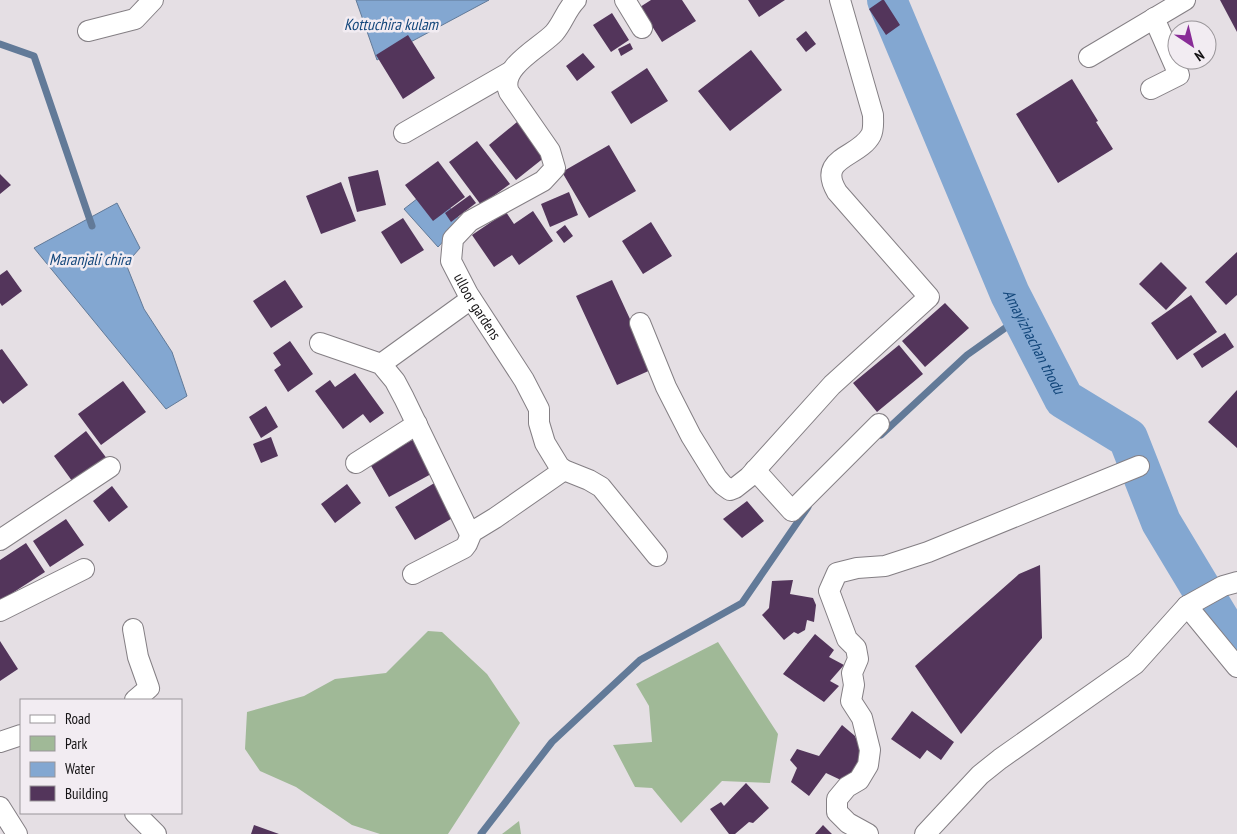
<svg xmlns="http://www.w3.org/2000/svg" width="1237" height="834" viewBox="0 0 1237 834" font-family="'PT Sans Narrow',sans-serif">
<rect width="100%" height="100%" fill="#e5dfe4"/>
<path fill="#a0b997" d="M428,631L442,632L487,674L520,723L448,834H380L352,825L296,787L260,771L245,749L247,712L304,696L335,679L386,673Z
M718,642L778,734L770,783L722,781L681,823L652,788L635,787L613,745L652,742L649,706L636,684Z
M519,821L521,834H502Z"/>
<path fill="#83a7d1" stroke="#627a98" d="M356,0H489L377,60Z
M431,188L462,221L438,247L404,209Z
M117,203L140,248L126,264L144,309L172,352L187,396L166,409L34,248Z"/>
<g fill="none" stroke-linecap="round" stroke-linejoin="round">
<path stroke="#627a98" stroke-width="7" d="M0,44L34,56L92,226
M881,435L967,355L1022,316
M481,834L552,742L640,660L742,603L808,507"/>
<path stroke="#83a7d1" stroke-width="40" id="s1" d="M887,0L1010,294L1064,399L1128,438L1161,522L1220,620L1237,642"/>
</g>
<path fill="#53355b" d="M651,0H682L696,21L662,42L640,7Z
M748,0H785L759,17Z
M882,0H884L900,25L886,35L869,9Z
M1220,0H1237V32Z
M612,13L629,40L611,52L593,25Z
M806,31L816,44L806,52L796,39Z
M408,35L435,78L403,99L376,55Z
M630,43L633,49L621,56L618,49Z
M751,50L782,90L730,131L698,91Z
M583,53L595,67L577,81L566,66Z
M647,68L668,101L631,124L611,92Z
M1072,79L1098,121L1096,122L1113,149L1058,183L1016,114Z
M517,122L545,157L516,180L489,145Z
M477,141L510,184L481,205L449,162Z
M609,145L636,191L589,218L562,172Z
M438,161L465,197L433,221L405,185Z
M378,170L386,205L357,212L348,177Z
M0,174L11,185L0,194Z
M341,182L356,221L321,234L306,196Z
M569,192L578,215L550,227L541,204Z
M470,195L476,203L451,222L445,213Z
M533,211L553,241L519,265L512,255L494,267L472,235L506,212L514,224Z
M403,218L424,250L401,264L381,232Z
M651,222L672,256L643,274L622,241Z
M565,225L573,236L564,243L556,232Z
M1237,252V295L1226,305L1205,282Z
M1161,262L1187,288L1166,310L1139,284Z
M7,270L22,291L2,306L0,303V275Z
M285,280L303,307L271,328L253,301Z
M612,280L653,369L617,385L576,296Z
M1191,295L1217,332L1177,360L1151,323Z
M945,303L969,328L925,367L902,341Z
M1225,333L1234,347L1202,368L1193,354Z
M290,341L313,374L288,392L274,370L281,365L273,353Z
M899,345L923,374L877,412L853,383Z
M2,349L28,385L3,404L0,400V350Z
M355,373L384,413L370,423L363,414L343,429L315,391L330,380L335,387Z
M123,381L146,412L101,445L78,414Z
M1237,390V448L1208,422Z
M266,406L278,427L261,438L249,417Z
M86,431L108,460L75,485L54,456Z
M271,437L278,456L261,463L253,444Z
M414,439L433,473L389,497L370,464Z
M436,482L456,516L415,540L395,507Z
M347,484L361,503L335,523L321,504Z
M112,486L128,507L109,522L93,501Z
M747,501L764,521L742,538L723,519Z
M66,519L84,545L50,567L33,541Z
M26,543L45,572L0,601V560Z
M1040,565L1042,638L961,734L915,666L1019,574Z
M793,580L790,594L813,598L816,605L814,622L807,620L805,630L798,634L794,632L784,640L762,615L769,608L772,581Z
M815,634L834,650L829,657L844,665L830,681L839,686L824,702L783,674Z
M0,641L18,669L0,681Z
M912,711L954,742L941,760L927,750L920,759L891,739Z
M842,725L855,736L866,763L843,781L826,773L809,796L791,782L797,768L790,760L797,749L819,756Z
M746,783L769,808L753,823L749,822L735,834H729L710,809L721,802L724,806Z
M254,825L279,834H251Z
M823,825L832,834H815Z"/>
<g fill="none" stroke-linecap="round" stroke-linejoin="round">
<defs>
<g id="street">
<path id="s2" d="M576,0C566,10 563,23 554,33C541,47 498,68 509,92L550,151L555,168L543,181L470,221L453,239L451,261L468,294L524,380L539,409V423L545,443L559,466L564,470L589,480L601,487L657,556"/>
<path d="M625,0L642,28"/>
<path d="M88,31L135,19L153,0"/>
<path d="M1089,57L1185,0"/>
<path d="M1151,89L1179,75L1154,18"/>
<path d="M404,133L510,72"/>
<path d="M640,323L666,387L691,436L717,478L723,485L730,490L735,488L749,477L832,385L929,297L837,192C816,157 859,158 871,135C874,129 873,122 873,115L840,0"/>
<path d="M320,343L381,364L395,381L404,398L470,534"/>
<path d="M381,364L471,299"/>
<path d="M356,463L417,424"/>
<path d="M755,470L792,511L879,424"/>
<path d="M0,540L110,467"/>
<path d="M413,574L464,548L467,544L472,532L495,518L564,470"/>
<path d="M1187,606L1237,667"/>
<path d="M0,611L84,569"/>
<path d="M133,629L138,657L149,688L135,700"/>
<path d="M0,742L21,735"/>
<path d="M0,807L17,834"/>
<path d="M135,813L156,834"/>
<path d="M868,834L848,823L837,812V799L847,787L859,780L868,765L870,750L862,718L851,701L854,685L852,673L858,659L856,648L847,639L829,591L837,573L857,568L885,566L928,552L1139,466"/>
<path d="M925,834L980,775L1000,759L1135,664L1187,606L1223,586L1237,582"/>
</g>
</defs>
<use href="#street" stroke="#847f84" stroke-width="22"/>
<use href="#street" stroke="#fff" stroke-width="20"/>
</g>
<g text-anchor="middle" stroke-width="5" stroke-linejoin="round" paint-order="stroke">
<g font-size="15" fill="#141214" stroke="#f2ecf2">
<text dy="5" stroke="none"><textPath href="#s2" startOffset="409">ulloor gardens</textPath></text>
</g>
<g font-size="16" font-style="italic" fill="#13477b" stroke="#f2ecf2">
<text x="391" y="30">Kottuchira kulam</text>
<text x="90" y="265">Maranjali chira</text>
<text dy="6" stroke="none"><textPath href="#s1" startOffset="372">Amayizhachan thodu</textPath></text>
</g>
</g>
<rect x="20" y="699" width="162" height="115" fill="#f2ecf2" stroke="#999599"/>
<rect x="30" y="715" width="25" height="8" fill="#ffffff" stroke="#999599"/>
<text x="65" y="724" font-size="15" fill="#141214">Road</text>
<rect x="30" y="736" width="25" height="15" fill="#a0b997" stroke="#999599"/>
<text x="65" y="749" font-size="15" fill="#141214">Park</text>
<rect x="30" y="762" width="25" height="15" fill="#83a7d1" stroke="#999599"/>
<text x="65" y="774" font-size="15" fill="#141214">Water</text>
<rect x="30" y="786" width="25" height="15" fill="#53355b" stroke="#999599"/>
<text x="65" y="799" font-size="15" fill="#141214">Building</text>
<g transform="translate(1192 45) rotate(145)"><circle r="24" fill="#f2ecf2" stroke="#999599"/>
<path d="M0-4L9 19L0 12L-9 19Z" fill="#892c97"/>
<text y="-8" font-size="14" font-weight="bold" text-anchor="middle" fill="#141214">N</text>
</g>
</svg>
